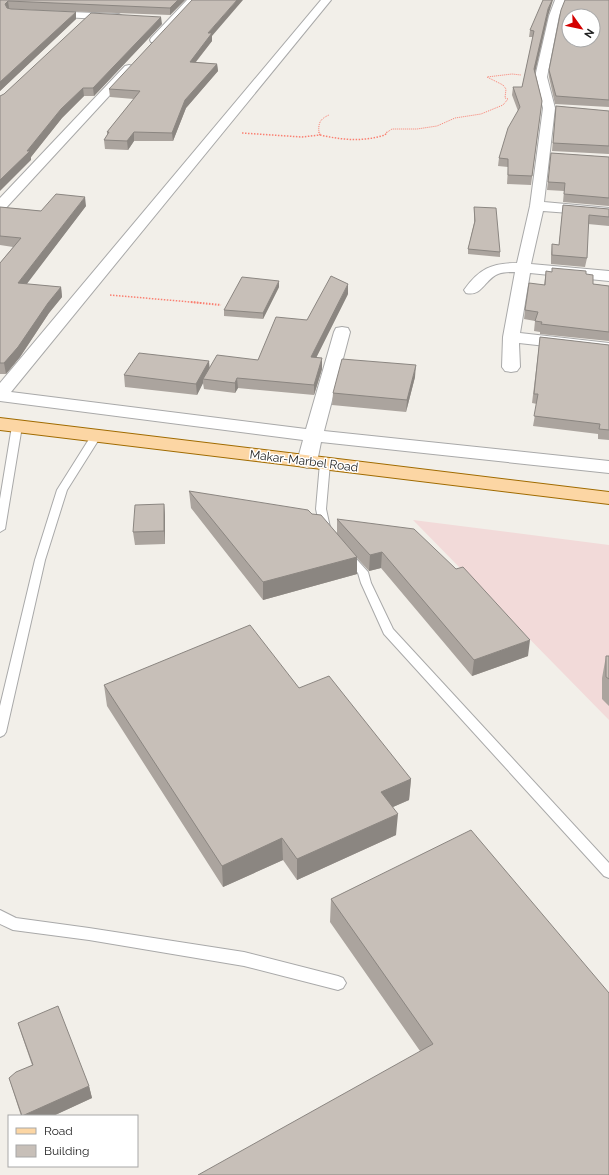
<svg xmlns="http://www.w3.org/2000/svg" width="609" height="1175" viewBox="0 0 609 1175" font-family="Raleway,sans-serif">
<rect width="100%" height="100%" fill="#f2efe9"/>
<path fill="#f2dad9" d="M413,520L609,545V720Z"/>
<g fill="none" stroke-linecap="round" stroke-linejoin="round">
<defs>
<path id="service" d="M17,423L22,426L5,529L0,532V499L12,426Z
M96,433L101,436L67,490L45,560L6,732L4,735L0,737V706L35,560L57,490L91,436Z
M325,460L330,463L326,509L331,532L326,535L321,532L316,509L320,463Z
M347,552L351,553L368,572L371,583L393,629L609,863V878L604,876L384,634L361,583L358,573L342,555Z
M0,910L16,918L89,928L244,952L338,976L343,978L346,983L343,988L338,990L244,966L89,940L13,930L0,924Z"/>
<path id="minor" d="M20,0H31L4,23L0,24V16Z
M187,0H197L159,42H151L150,40L151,38Z
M321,0H331L11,392L306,429L334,332L336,328L342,327L348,328L350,332L324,431L609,461V473L321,442L317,462L314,466L307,468L300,466L297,462L303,440L0,401V383Z
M555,0H565L559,16L547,77L555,108L544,202L609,208V216L543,211L531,264L609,271V281L530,273L520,333L609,343V353L519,343L520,367L517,371L511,372L505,371L502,367L503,337L515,272C509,272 503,272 498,274C485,279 482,297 466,293L464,290C479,269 491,263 517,263L530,206L543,108L535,77L549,16Z
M47,11L119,14L124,17L119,20L44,16L42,14Z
M129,65L133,66L135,68L133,70L5,209L0,210V198L125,66Z"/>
<path id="primary" d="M0,418L609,492V504L0,430Z"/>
</defs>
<use href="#service" stroke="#a9a9a9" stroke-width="2"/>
<use href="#minor" stroke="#a9a9a9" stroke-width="2"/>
<use href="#primary" stroke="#a06b00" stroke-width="2"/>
<path stroke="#fa8072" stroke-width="1" stroke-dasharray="1 1" stroke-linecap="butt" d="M319,133C318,123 320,119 329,115
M386,133L392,129H417L437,126L455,118L481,114L503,105L508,99L505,98L506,89L503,85L487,77L512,74L521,75"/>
<path stroke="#fa8072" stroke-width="1.5" stroke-dasharray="1.5 1.5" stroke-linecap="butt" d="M242,133L302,137L320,135L319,132
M320,135C342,140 363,142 385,135L387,132
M110,295L202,303"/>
<path stroke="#fa8072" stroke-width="2" stroke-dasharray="1.5 1.5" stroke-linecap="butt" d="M191,302L221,305"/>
<use href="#service" fill="#fff" fill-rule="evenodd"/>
<use href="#minor" fill="#fff" fill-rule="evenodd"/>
<use href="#primary" fill="#fcd6a4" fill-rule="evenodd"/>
</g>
<path fill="#aba49e" d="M0,0H185L170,15L9,9L76,19L0,91Z
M609,0V107L555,104L549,77V70Z
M548,16L535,71L542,101L531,185L507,184L508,167L498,166L499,158L518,111L512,95L513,87H522L533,37H529L530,30Z
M162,24L94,96H84L62,118L31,157V160L0,96Z
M212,36V41L196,62L217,64L218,71L186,108L173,141H134L128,150L105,149L104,140L107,135V132L134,99L110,97L109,89Z
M556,106L609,111V154L552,151Z
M551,153L609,157V206L563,202L564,191L547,190Z
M563,205L609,209V226L588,224L587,258L585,267L551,264V253L552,244L559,245Z
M86,206L26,284L61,287L62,297L49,313L20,357L6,374H0V263L13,247L0,245V207L41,211Z
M474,207L500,252V257L468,254V249L474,223Z
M552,268L586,274L593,284L609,286V341L540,334V332L534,331L535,321L524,319L525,310L544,285L546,271L552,272Z
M279,287L263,319L224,316V310Z
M348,294L316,358L322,369L314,395L238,388L235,393L204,389L203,383L197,395L125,387L124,375L209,361V369L258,360L307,320Z
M540,337L609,345V440L598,439V434L533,426L537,404L532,403Z
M415,377L406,412L332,405L333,393Z
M189,491L312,514L337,533V519L528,656L472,676L381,568L369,571L357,558V574L263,600L191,508Z
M164,504L165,516V544L135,545L133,532Z
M606,656H609V706L602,699V678Z
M104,685L299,688L411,779L409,800L393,807L396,835L297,880L283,860L223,887L107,706Z
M331,899L609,993L420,1051L330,922Z
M18,1023L89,1086L92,1098L53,1116H21L9,1078L32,1065L22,1036Z"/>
<path fill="#8b8681" d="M178,0H185L170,15V8Z
M237,0H243L212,36V41L190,69V62L208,33Z
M552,0H553L548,16L534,77V69L548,9Z
M8,1L9,8L6,11L5,4Z
M76,12V19L0,91V82Z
M161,17L162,24L94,96L93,88Z
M217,64L218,71L186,108L173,141L172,133L185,100Z
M83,88L84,96L62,118L31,157V160L0,191V180L27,151L61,109Z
M134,132V141L128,150L127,141Z
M85,197L86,206L20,293L18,283Z
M279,281V287L263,319V313Z
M348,284V294L311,368V357Z
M61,287L62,297L49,313L20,357L6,374L4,363L48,303Z
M322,358V369L314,395V385Z
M209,361L210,372L203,379V383L197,395L196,384Z
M416,365L415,377L406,412L407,400Z
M237,378L238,388L235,393V383Z
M164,504L165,516V544L164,531Z
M382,552L381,568L369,571L370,555Z
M357,557V574L263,600V582Z
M530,640L528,656L472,676L474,660Z
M411,779L409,800L379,813L381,792Z
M398,814L396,835L297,880V859Z
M282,838L283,860L223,887L222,866Z
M89,1086L92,1098L53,1116H22Z"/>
<path fill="#c7bfb8" stroke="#8b8681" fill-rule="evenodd" d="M0,0H178L170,8L8,1L5,4L7,8L11,9L76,12L0,82Z
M192,0H237L208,33H212L190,62L217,64L185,100L172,133L134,132L127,141L104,140L109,132H107L140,91L109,89Z
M543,0H552L548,9L534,69L542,101L532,176L508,175V159L499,158L508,128L520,107L513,87H522L534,31L530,30Z
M565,0H609V100L556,96L549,70L561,10ZM569,16H593V40H569Z
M91,13L161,17L93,88H83L61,109L27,151H30L0,180V96L4,94Z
M556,106L609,111V146L553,143Z
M551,153L609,157V198L564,194L565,183L548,182Z
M56,194L85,197L18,283L61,287L48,303L18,347L4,363H0V263L21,238L0,236V207L41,211Z
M563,205L609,209V217L589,215L587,258L552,255V244L559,245Z
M474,207L496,208L500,252L468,249L475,221Z
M552,268L586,271V274L593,275V284L609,286V332L541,324L542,322L535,321L538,312L525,310L529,283L545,285L546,271L552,272Z
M331,276L348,284L311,357L322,358L314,385L237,378L235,383L203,379L217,355L258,360L276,317L307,320Z
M242,277L279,281L263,313L224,310Z
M540,337L609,345V430L599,429L600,424L534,416L538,394H534Z
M139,353L209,361L196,384L124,375Z
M342,359L416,365L407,400L333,393Z
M189,491L308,510L312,514L321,515L357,557L263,582Z
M164,504V531L133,532L135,505Z
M337,519L414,529L456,569L463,567L530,640L474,660L382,552L370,555Z
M250,625L299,688L329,676L411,779L381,792L398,814L297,859L282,838L222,866L104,685Z
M606,656H609V679L606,677Z
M471,830L609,993V1175H198L433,1044L331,899Z
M58,1006L89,1086L22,1116L9,1078L16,1072L33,1065L18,1023Z"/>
<g text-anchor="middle" stroke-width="3" stroke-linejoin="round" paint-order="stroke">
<g font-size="12" fill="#222" stroke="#fff">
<text transform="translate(304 461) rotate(7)" y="4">Makar-Marbel Road</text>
</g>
</g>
<rect x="8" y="1115" width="130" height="52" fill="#ffffff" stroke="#a7a7a7"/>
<rect x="16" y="1128" width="20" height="6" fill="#fcd6a4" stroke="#a7a7a7"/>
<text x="44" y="1135" font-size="12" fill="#222222">Road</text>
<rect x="16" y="1145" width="20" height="12" fill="#c7bfb8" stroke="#a7a7a7"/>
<text x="44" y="1155" font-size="12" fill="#222222">Building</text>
<g transform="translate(581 28) rotate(123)"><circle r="19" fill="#ffffff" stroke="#a7a7a7"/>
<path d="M0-3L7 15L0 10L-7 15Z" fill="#d40000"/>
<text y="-6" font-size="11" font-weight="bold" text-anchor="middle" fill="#222222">N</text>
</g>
</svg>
